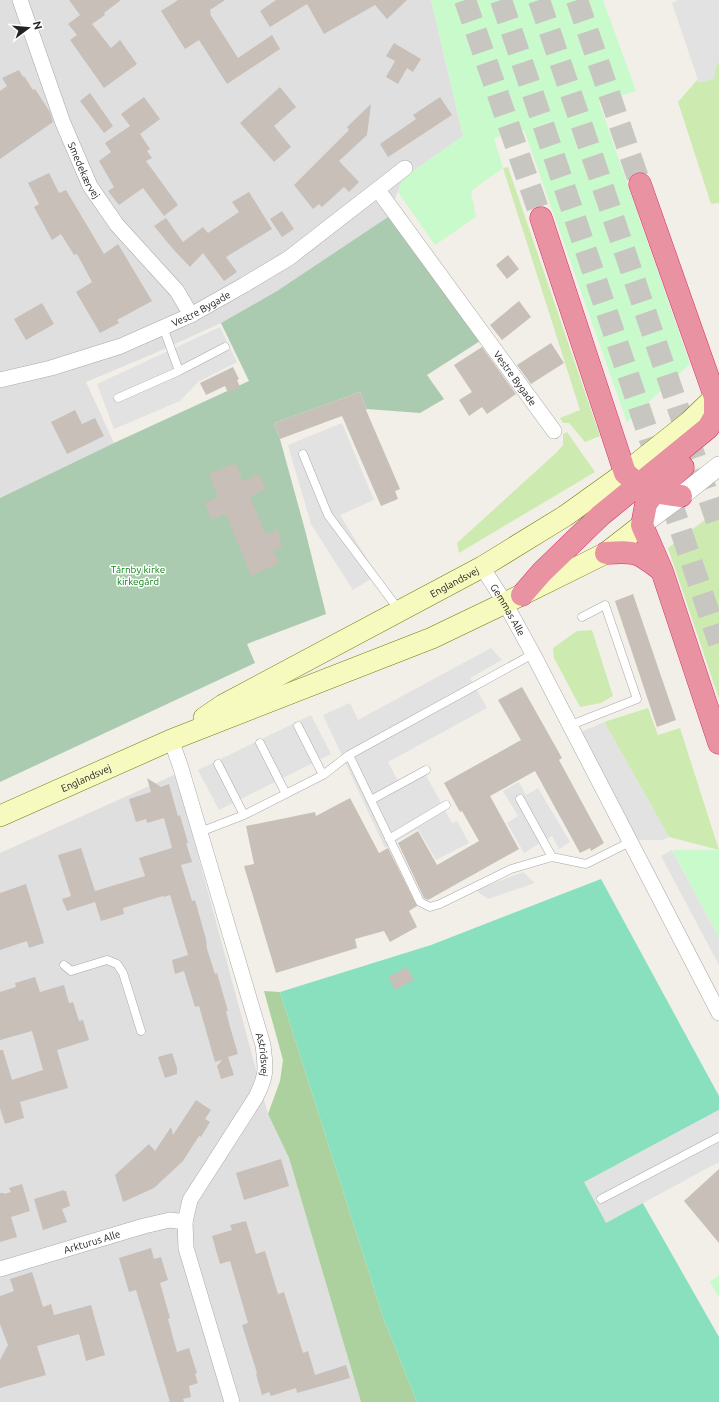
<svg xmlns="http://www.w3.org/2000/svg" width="719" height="1402" viewBox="0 0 719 1402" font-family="Ubuntu,sans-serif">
<rect width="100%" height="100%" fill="#f2efe9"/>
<path fill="#e0dfdf" d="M0,0H431L463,136L403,178L388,217L277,291L221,323L153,354L86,382L114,443L0,498Z
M176,774L268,1114L289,1158L361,1402H0V853Z"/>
<path fill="#cdebb0" d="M719,0V203L711,204L678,102L698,79Z
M508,167L600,436L585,442L569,423H563L560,418L580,410L503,168Z
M567,432L595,472L459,553L457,543L557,452L563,445V434Z
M719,509V699L668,548Z
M592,630L613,696L601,703L580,707L554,658L553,648L577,631Z
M648,708L658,735L680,728L719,850L669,837L604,722Z"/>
<path fill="#add19e" d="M264,991L280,992L383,1317L417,1402H361L289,1158L268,1114L280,1081L283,1060Z"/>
<path fill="#aacbaf" d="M388,217L480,341L427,375L444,399L420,413L367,409L360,392L274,423L280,439L305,530L326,614L247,644L255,663L0,782V498L114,443L249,381L221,323L277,291Z"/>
<path fill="#c8facc" d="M431,0H603L636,91L599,102L690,364L627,422L524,130L494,138L503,168L471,191L476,217L435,245L398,192L403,178L463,136Z
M674,850H719V938L674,853Z
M719,1275V1298L710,1282Z"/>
<path fill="#88e0be" d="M601,879L719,1096V1110L620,1163L719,1337V1402H417L383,1317L280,992L431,945Z"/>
<path fill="#e2e2e2" d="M678,0H719V62L717,64L714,79L699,83L672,3Z
M220,327L237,362L198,382L180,401L114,429L97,384Z
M342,423L374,500L340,515L377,575L353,590L311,524L288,445Z
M491,648L502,660L470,678L487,708L388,762L398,781L422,768L452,823L457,821L469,843L436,860L418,829L385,848L323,715L350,703L358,720Z
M311,715L331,754L219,810L198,770Z
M604,722L669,837L662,840H634L576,734Z
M519,782L526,795L538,788L570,842L559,849L552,836L524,853L507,823L518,816L503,791Z
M672,850L719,938V965L661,856Z
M523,872L535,883L488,899L475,890Z
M719,1110V1162L606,1223L584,1182Z"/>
<path fill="#c7bfb8" d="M69,0H121L104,13L105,15L92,24L111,48L120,40L137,64L104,88L70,40L77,35L68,24L80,15Z
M178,0H225L210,10L211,13L210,14L238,58L272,35L280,49L227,84L199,40L185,49L161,11Z
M276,0H407L387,19L375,5L324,34L307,4L270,27L260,11Z
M394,43L421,59L413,72L407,68L398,84L386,77L395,61L386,56Z
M19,70L23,77L24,76L33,90L35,89L50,112L53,122L0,159V91L7,86L2,78Z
M280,87L296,107L274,126L291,147L274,162L240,123Z
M90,93L113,126L104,133L80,101Z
M144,97L160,119L140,134L150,149L147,151L152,158L146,161L178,205L164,216L143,188L119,205L108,191L114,187L99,161L111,152L105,143L130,126L121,114Z
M440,97L452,115L388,157L380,144L416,119L413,115Z
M371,104L367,135L339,161L359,182L349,192L344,187L322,207L319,204L313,209L294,185L349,130L347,127Z
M49,173L59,193L66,190L104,254L118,244L152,301L117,320L119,323L100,333L76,292L92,282L77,254L74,255L61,234L52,240L34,207L39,204L28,183Z
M249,192L272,229L226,257L237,272L224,281L203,253L190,267L173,249L154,226L166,218L183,242L203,227L208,233L239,212L232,202Z
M282,211L294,229L282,237L270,219Z
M508,255L519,269L507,279L496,265Z
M519,301L531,317L502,340L490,325Z
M42,303L54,324L26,340L14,319Z
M551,343L564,363L531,384L517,365Z
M482,347L516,394L487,414L482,407L469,416L459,400L472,392L454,365Z
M233,367L239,379L237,380L240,387L228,393L225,386L206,395L200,383Z
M360,392L367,409L366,410L400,489L395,491L398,499L381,506L342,416L280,439L274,423Z
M75,410L82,424L95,418L104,436L67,454L51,422Z
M235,463L243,481L259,474L266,489L250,497L266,534L278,530L282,547L273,550L279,563L251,576L226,514L211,520L205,503L218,497L209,474Z
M633,594L676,720L657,727L615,601Z
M522,687L562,758L559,760L604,843L591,851L590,848L580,853L535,771L490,796L519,849L428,900L424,898L398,843L418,831L437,865L479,841L462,811L460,812L444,783L521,740L498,700Z
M147,778L161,787L169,784L178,816L180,815L188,843H186L192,862L181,865L192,901L195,900L206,939L207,949L215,974L217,973L228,1011H226L230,1027L238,1054L228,1057L234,1075L221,1079L217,1066L222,1060L215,1062L199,1006L195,1007L184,971L175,974L172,960L188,955L170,895L164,897L163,896L123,908L124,914L101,921L95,902L67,911L62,899L71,896L58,855L81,848L95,891L145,876L139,858L172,848L164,818L147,823L146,819L136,822L129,799L151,792Z
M350,798L379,853L388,848L417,906L409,911L417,927L390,942L384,931L355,939L357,948L276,973L244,866L254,864L246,826L315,812L316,816Z
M26,884L44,943L29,948L27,941L0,950V893Z
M407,967L414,980L395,990L388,977Z
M35,977L40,992L64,985L69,1003L73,1002L79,1021L83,1020L89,1040L57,1050L68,1088L20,1102L24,1118L5,1124L0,1108V1050H3L12,1080L43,1070L32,1031L0,1040V992L16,987L15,983Z
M172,1053L177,1068V1074L165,1078L158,1057Z
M196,1100L211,1110L205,1119L210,1122L201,1137L199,1136L183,1161L154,1188L123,1202L115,1175L149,1144L155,1151L171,1127L173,1135Z
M281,1159L289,1186L244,1200L236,1173Z
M719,1169V1243L684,1201Z
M22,1184L30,1211L11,1217L17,1237L0,1242V1193H4V1194L11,1192L9,1188Z
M64,1190V1191H66L70,1206L62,1209L67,1222L43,1230L34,1199Z
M246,1221L256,1254L265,1251L278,1294L284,1292L303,1353L308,1351L315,1375L346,1365L350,1378L297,1393L296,1388L271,1396L269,1392L262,1395L256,1374L257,1373L242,1325L248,1323L230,1261L220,1264L212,1236L232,1230L230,1225Z
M151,1248L154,1259L161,1257L168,1280L160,1283L170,1318L168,1319L177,1352L189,1348L197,1373L195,1374L198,1383L189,1386L191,1397L183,1399L184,1402H170L136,1290L129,1292L119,1258Z
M32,1272L43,1307L51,1304L54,1315L91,1305L105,1355L86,1361L79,1334L37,1346L46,1375L0,1388V1360L8,1345L0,1324V1296L14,1291L10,1279Z"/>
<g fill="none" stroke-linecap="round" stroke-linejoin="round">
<path stroke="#c8c6c1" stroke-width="22" stroke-dasharray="22 11" stroke-linecap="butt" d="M465,0L541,218
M501,0L719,643
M539,0L719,528
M577,0L640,184"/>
<defs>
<path id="service" d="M163,327L179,371
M118,398L179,371L225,347
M303,454L328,515L399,610
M571,725L637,699L605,605L582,617
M298,726L323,775
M260,743L286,794
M349,755L420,902L430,907L440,904L511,869L552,857L586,864L630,842
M218,764L244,815
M520,799L552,857
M371,800L426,770
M200,832L244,815L323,775L349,755L533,654
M389,839L446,805
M64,965L71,971L107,960L117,964L123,973L141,1031
M601,1199L719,1137"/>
<g id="minor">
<path id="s1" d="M20,0L63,123L90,186L117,225L177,291L191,315"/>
<path id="s2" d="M378,190L554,431"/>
<path id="s3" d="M0,380L51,368L121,346L191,315L244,285L289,258L405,168"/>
<path id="s4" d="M482,567L505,603L533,654L719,1013"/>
<path id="s5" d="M171,740L180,765L263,1045C266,1069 267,1075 256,1097L190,1200L185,1222L186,1248L232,1402"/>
<path id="s6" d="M0,1269L144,1226L170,1220L185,1222"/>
</g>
<path id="tertiary" d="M642,525L681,496L719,466"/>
<g id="secondary">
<path id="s7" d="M204,718L223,705L482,567L565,516L625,473L689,422L715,397"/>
<path id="s8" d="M0,816L171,740L432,638L505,603L606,553L642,525"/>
</g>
<path id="motorway" d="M541,218L625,473C646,492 654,493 681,496
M683,467L654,493L646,504L642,525L662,571L719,743
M606,553C636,551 638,552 661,570
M522,595L542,572L601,515L708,428L715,416V397L640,184"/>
</defs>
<use href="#service" stroke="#a9a9a9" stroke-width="9"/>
<use href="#minor" stroke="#a9a9a9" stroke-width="16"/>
<use href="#tertiary" stroke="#a9a9a9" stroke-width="20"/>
<use href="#secondary" stroke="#707d05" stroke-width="22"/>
<use href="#motorway" stroke="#dc2a67" stroke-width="23"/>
<use href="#service" stroke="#fff" stroke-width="8"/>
<use href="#minor" stroke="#fff" stroke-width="15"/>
<use href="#tertiary" stroke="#fff" stroke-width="19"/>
<use href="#secondary" stroke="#f7fabf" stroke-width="21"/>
<use href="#motorway" stroke="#e892a2" stroke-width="22"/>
</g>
<g text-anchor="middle" stroke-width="3" stroke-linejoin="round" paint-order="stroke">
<g font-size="10" fill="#222" stroke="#fff">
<text dy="4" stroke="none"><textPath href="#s1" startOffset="182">Smedekærvej</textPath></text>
<text dy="4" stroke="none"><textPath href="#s3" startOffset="214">Vestre Bygade</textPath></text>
<text dy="4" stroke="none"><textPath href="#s2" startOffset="233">Vestre Bygade</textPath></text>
<text dy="4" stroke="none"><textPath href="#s7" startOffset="285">Englandsvej</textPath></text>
<text dy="4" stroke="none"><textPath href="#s4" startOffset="50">Gemmas Alle</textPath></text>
<text dy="4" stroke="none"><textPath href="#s8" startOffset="94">Englandsvej</textPath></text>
<text dy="4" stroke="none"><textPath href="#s5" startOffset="328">Astridsvej</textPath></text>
<text dy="4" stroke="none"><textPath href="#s6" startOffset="96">Arkturus Alle</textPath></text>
</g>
<g font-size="10" fill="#0c8416" stroke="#fff">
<text x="138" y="573">Tårnby kirke<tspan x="138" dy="12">kirkegård</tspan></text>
</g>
</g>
<g transform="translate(28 28) rotate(74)" stroke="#ffffff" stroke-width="3" paint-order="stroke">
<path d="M0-3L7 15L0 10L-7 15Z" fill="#222222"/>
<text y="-6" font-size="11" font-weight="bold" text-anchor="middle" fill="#222222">N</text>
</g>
</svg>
